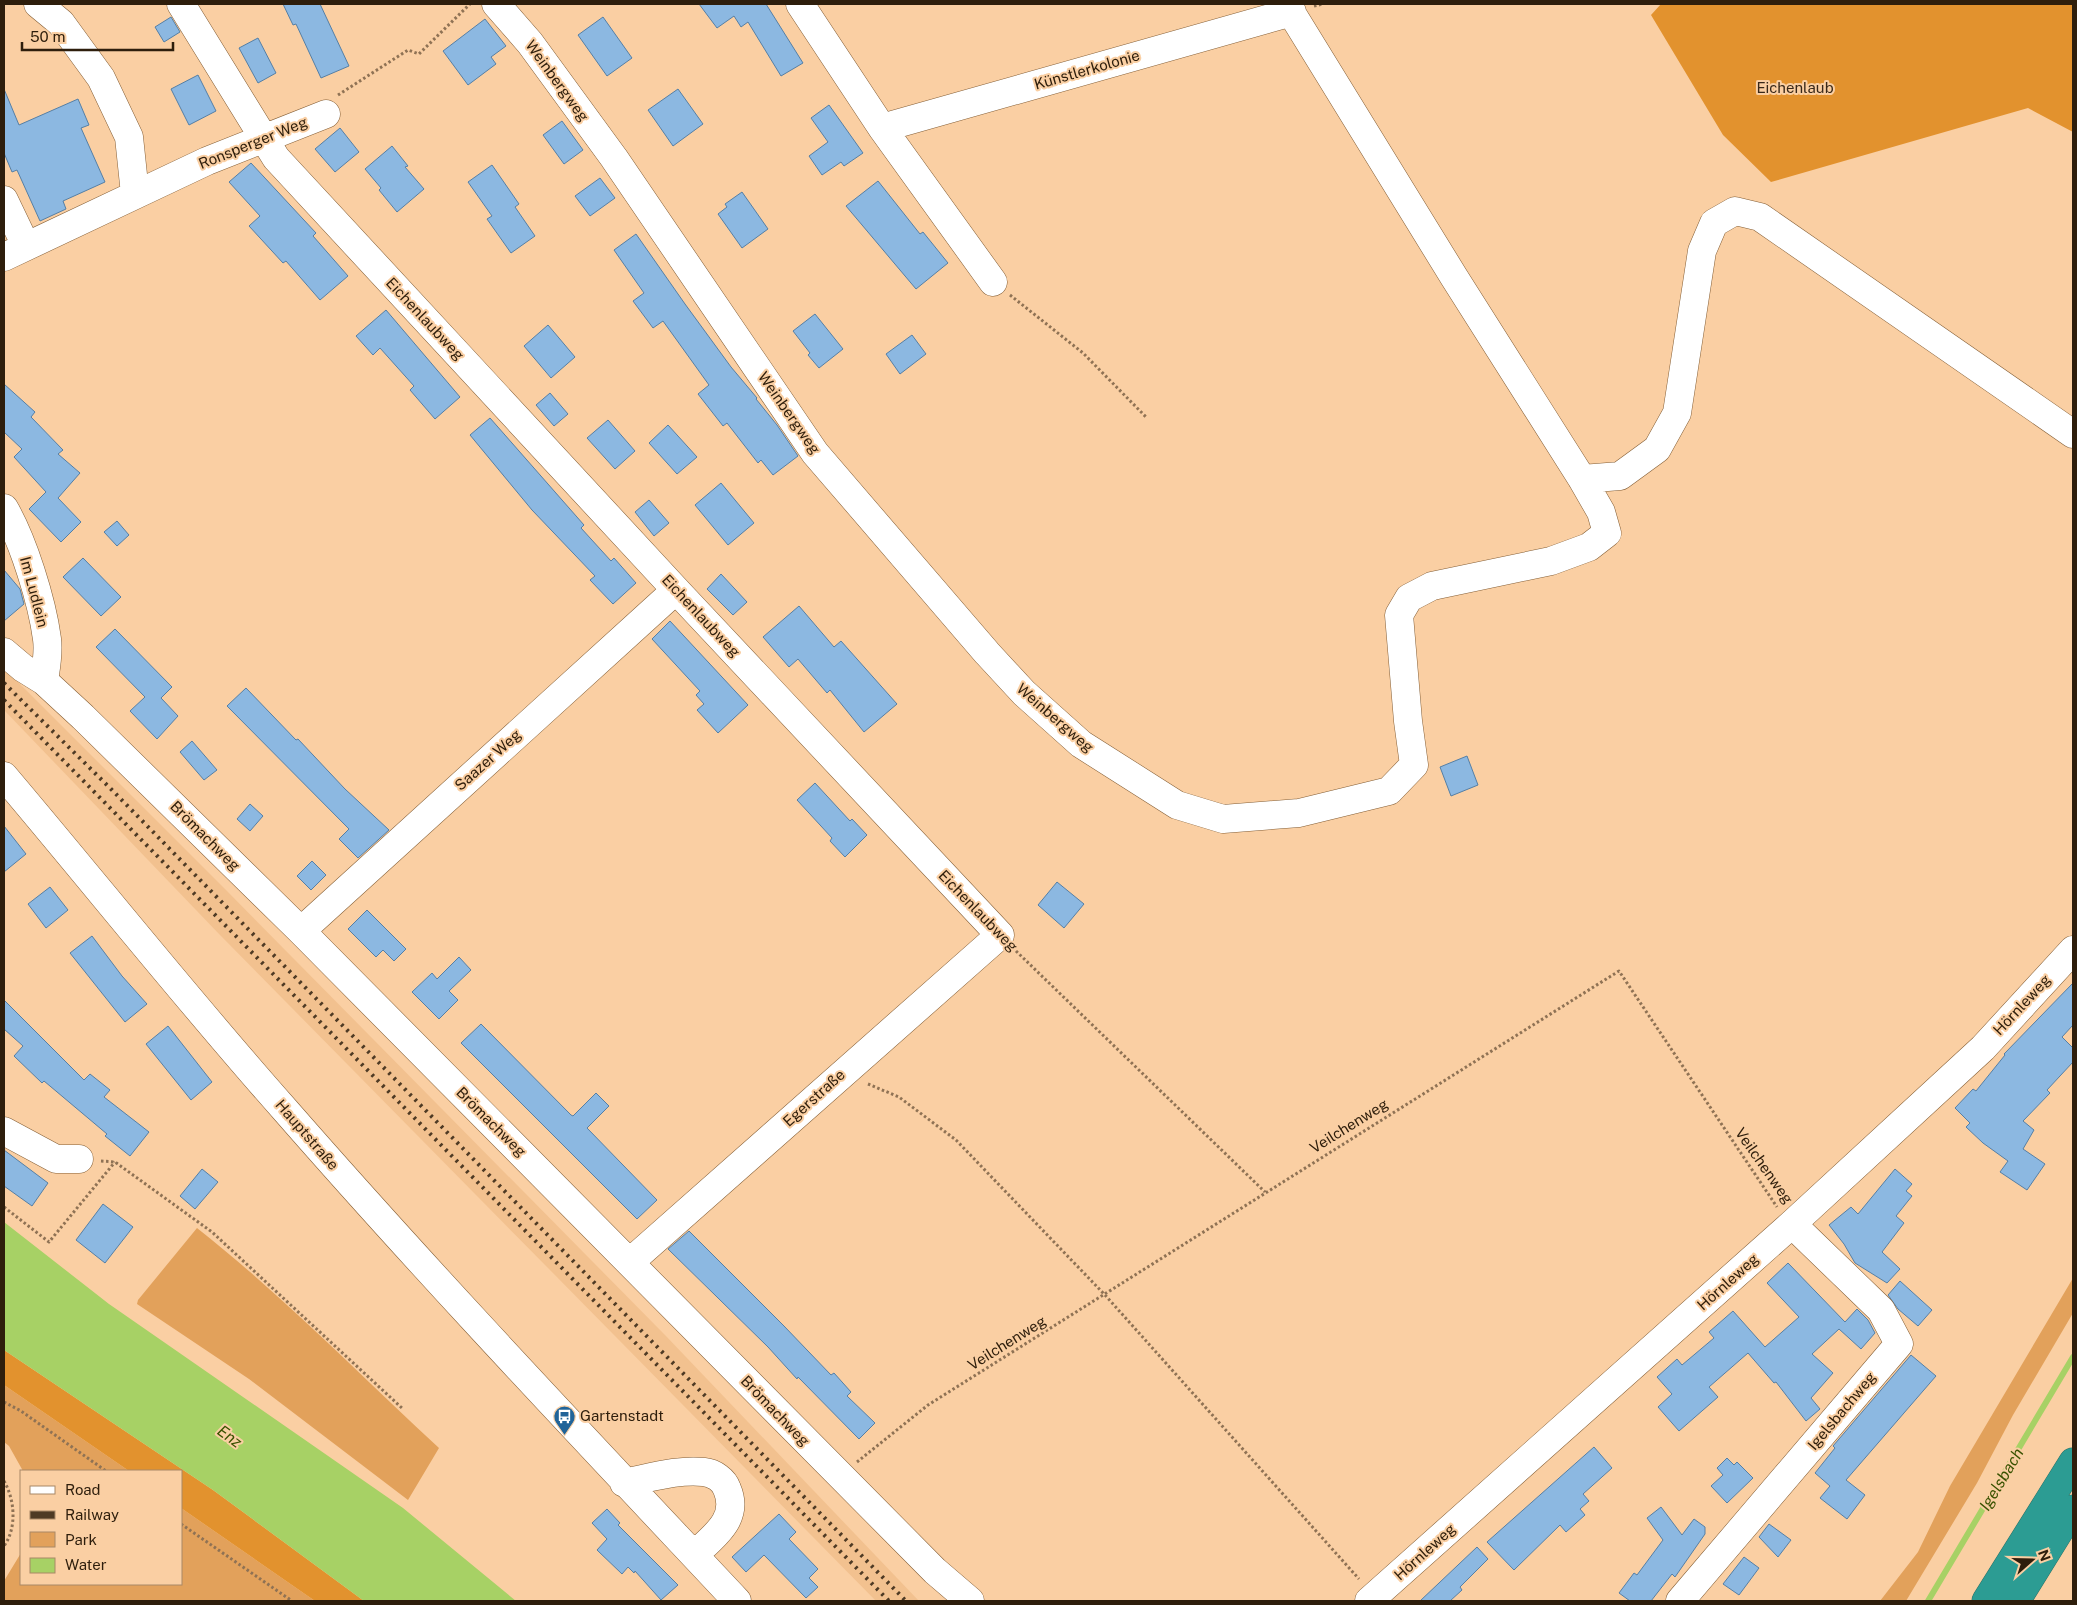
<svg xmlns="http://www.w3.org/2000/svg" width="2077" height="1605" viewBox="0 0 2077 1605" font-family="'Public Sans',sans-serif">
<rect width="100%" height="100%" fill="#facfa3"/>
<path fill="#f2c18f" d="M4,668L226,890L665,1335L919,1601H876L220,935L4,710Z"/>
<path fill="#e2a15b" d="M197,1228C282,1295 359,1374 439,1448L408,1500L249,1379L137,1304L138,1300Z
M2073,1278V1313L2013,1415L1977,1483L1906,1601H1880L1918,1552L1950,1486Z
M4,1385L129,1471H23L9,1446L4,1442Z
M181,1508L315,1601H4V1581L21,1553V1584H181Z"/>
<path fill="#e2922e" d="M1661,4H2073V132L2028,108L1771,182L1723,135L1651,15Z
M4,1350L213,1490L364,1601H315L181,1508V1471H129L4,1385Z"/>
<path fill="#a7d165" d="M4,1222L109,1304L403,1508L516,1601H364L213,1490L4,1350Z"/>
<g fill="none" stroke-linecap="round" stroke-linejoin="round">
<path stroke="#a7d165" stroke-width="6" d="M1928,1601L2073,1357"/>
</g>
<path fill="#8cb8e1" stroke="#557fa5" d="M283,4H320L349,66L321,78L296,24L293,25Z
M699,4H766L803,63L781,76L748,22L741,27L734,16L717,28Z
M171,17L180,32L164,42L155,27Z
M603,17L632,58L607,76L578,35Z
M485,19L506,46L491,57L496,64L468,85L443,51Z
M258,38L276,73L258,83L239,48Z
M198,75L216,111L189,125L171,89Z
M4,89L19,125L78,99L89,125L81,128L105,182L63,201L66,209L40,221L17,170L12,172L4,153Z
M678,89L703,124L673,146L648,110Z
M829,105L863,153L844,166L841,162L822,175L809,156L828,142L811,118Z
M562,121L583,150L564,164L543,135Z
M340,128L359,152L335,172L315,149Z
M392,146L408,166L405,167L424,189L397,212L379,190L381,188L365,169Z
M251,163L316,233L313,236L348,276L320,300L286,261L283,263L249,226L260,216L229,182Z
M492,165L519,204L515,207L535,236L511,253L487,219L492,216L468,182Z
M600,178L615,198L590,216L575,196Z
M878,181L920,234L923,232L948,263L916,289L846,206Z
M742,192L768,229L742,248L718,214L727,207L725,204Z
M636,234L685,304L731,367L757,398L756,399L777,425L798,456L773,475L761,460L758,463L727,423L723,426L698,394L709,385L663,321L653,328L633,301L644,293L614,250Z
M386,310L460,397L435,419L410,390L414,386L380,348L373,355L356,336Z
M815,314L843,349L819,368L808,355L810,353L793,331Z
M548,325L575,357L551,378L524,346Z
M912,335L926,354L900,374L886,354Z
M4,384L35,412L31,417L63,450L58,454L80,473L58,498L81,522L61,542L29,509L46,492L14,457L22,449L4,432Z
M550,393L568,414L554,426L536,405Z
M490,418L584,525L581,528L611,561L614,558L636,583L613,604L590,580L595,576L532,510L470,435Z
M608,420L635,451L615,469L587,438Z
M668,425L697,457L677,474L649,443Z
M721,483L754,523L728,545L695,505Z
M649,500L669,523L654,536L635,512Z
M117,521L129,535L117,546L104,532Z
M83,558L121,597L101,616L63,577Z
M4,570L20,589L24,604L4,621Z
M721,574L747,602L733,615L707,589Z
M799,606L834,647L841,641L897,704L864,732L830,690L827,693L798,659L789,667L763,637Z
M670,621L748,705L718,733L697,710L704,704L696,695L700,691L652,639Z
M115,629L172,687L161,698L178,716L157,739L130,711L145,697L96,647Z
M246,688L296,740L298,739L345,789L389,830L358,858L339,839L349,829L227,706Z
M192,741L217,770L204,780L180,752Z
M1467,756L1478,785L1451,796L1440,767Z
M815,783L850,821L852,819L867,835L845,857L830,841L832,838L797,800Z
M250,804L263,816L250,831L237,819Z
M4,826L26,854L4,872Z
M312,861L326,875L311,890L297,876Z
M1057,882L1084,904L1064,928L1038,905Z
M50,887L68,910L46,928L28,904Z
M367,910L406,949L394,961L383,950L376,957L348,929Z
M92,936L122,976L147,1004L125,1022L70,953Z
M459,957L471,970L449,991L458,1000L439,1019L412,992L432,973L437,979Z
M2073,983V1025L2062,1037L2073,1048V1062L2047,1090L2050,1093L2023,1121L2034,1130L2023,1149L2045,1164L2027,1190L2000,1172L2008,1161L1983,1143L1966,1127L1970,1123L1955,1108L1973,1089L1976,1091L2005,1055L2004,1054Z
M4,1000L84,1080L90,1074L110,1090L104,1097L149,1132L130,1156L105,1136L107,1134L44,1081L42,1083L14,1056L23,1046L4,1029Z
M481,1024L571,1115L573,1116L596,1093L609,1106L587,1128L657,1200L637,1219L461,1043Z
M168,1026L212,1082L191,1100L146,1044Z
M4,1150L48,1183L32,1206L4,1186Z
M202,1169L218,1182L195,1209L180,1196Z
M1895,1169L1912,1184L1906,1191L1912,1196L1896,1216L1904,1223L1882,1252L1900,1269L1887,1283L1855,1263L1844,1244L1829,1225L1851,1207L1858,1214Z
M103,1204L133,1227L105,1263L76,1240Z
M689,1231L784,1326L831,1375L834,1373L851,1392L847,1396L875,1423L859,1439L798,1377L797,1379L768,1347L668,1249Z
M1788,1263L1845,1322L1857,1309L1868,1320L1875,1333L1861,1349L1839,1329L1812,1354L1833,1373L1811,1398L1820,1409L1806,1421L1776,1382L1774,1383L1748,1353L1709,1387L1718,1397L1679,1431L1658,1407L1672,1394L1657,1377L1677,1359L1682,1365L1714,1338L1709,1332L1733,1311L1765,1347L1799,1317L1767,1283Z
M1900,1281L1932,1310L1918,1326L1898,1309L1888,1295Z
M1911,1355L1936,1376L1846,1480L1865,1495L1847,1519L1820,1498L1830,1486L1815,1473L1835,1448L1833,1446Z
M1594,1447L1612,1468L1583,1494L1589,1501L1580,1509L1585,1515L1566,1532L1560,1525L1514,1570L1487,1542Z
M1727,1458L1734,1465L1737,1462L1753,1478L1727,1503L1711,1486L1723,1475L1717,1468Z
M1661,1507L1682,1535L1694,1519L1705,1527V1534L1675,1577L1672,1574L1651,1601H1630L1619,1593L1634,1573L1637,1575L1663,1540L1647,1518Z
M607,1509L620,1523L618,1525L678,1585L661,1600L635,1571L634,1573L628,1567L622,1574L597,1550L607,1539L592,1523Z
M779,1514L796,1532L789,1539L818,1569L809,1578L818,1587L806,1598L764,1555L746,1572L732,1557Z
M1769,1524L1791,1540L1778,1557L1759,1537Z
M1477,1547L1488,1559L1460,1587L1462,1590L1450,1601H1420Z
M1744,1557L1759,1568L1739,1595L1723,1584Z"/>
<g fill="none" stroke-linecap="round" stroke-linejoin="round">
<defs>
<path id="minor" d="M38,4L61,23L101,78L129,137L135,194
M181,4L276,158L676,590L1000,935L630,1262
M496,4L530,43L614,158L815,453L987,653L1024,693L1081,744L1177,805L1223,819L1299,813L1389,791L1414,765L1408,721L1399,615L1409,598L1432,586L1551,561L1589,547L1607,533L1601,512L1582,479L1454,277L1286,4
M800,4L882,128L993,282
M882,128L1292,12
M4,200L26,246
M4,257L207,161L326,114
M1582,479L1620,476L1657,449L1677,413L1702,251L1714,223L1735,211L1760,217L2073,434
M4,508C23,540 42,601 47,639C49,653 46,667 44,681
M4,652L23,668L44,681L83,717L301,931L935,1571L970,1601
M4,776C98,887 189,1002 286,1111C432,1278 585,1439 737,1601
M301,931L676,590
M4,1131L56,1159H79
M624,1483C650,1478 678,1469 704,1472C714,1473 724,1480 727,1489C740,1519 713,1537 694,1555
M1369,1601L1792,1224L1983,1048L2073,950
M1680,1601L1899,1344L1881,1310L1792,1224"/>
<path id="highway" d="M1986,1601L2073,1462
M2016,1601L2073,1509"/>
</defs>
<use href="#minor" stroke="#845e35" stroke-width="29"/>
<use href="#highway" stroke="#2d7064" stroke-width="29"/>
<path stroke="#8f7254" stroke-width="3" stroke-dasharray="2.5 2.5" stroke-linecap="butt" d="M1314,6L1323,4
M338,95L408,50L419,54L470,4
M1010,295L1083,353L1147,418
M1016,951L1265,1192
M868,1084L899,1097L956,1140L1105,1295L1359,1579
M101,1161L115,1162L212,1232L403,1409
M4,1207L49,1242L115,1162
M4,1402L21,1411L106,1471
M857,1462L928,1405L1619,971L1777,1207
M4,1481C15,1500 17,1528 4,1546
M181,1524L292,1601"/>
<use href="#minor" stroke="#fff" stroke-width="28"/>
<use href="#highway" stroke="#2c9c93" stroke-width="28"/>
<path stroke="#4e3a24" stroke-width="4" stroke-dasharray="2.5 5" stroke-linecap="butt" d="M4,683L111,789L906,1601
M4,700L889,1601"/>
</g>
<defs>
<symbol id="bus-pin" viewBox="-11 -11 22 30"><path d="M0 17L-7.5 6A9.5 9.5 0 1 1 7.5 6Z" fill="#216499" stroke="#facfa3"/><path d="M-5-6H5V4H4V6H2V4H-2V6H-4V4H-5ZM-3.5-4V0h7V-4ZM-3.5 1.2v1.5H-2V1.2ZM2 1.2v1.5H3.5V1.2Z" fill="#fff"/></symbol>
</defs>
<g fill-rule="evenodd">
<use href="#bus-pin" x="552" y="1404" width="25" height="34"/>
</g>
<g text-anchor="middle" stroke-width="4" stroke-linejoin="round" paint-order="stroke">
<g font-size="15" fill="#2e1e0c" stroke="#facfa3">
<text transform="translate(1087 70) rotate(-16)" y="5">Künstlerkolonie</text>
<text transform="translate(557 81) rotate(54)" y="5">Weinbergweg</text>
<text transform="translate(253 143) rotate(-22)" y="5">Ronsperger Weg</text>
<text transform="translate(425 319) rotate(47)" y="5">Eichenlaubweg</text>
<text transform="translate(789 413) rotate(55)" y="5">Weinbergweg</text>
<text transform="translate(34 592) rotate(75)" y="5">Im Ludlein</text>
<text transform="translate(701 616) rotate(47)" y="5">Eichenlaubweg</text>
<text transform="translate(1055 718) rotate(41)" y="5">Weinbergweg</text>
<text transform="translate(488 760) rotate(-42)" y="5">Saazer Weg</text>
<text transform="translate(205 836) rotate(45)" y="5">Brömachweg</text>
<text transform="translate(978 911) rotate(46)" y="5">Eichenlaubweg</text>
<text transform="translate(2022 1005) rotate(-47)" y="5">Hörnleweg</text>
<text transform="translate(814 1098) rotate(-42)" y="5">Egerstraße</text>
<text transform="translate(491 1122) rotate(45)" y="5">Brömachweg</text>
<text transform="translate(1349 1126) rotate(-32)" y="5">Veilchenweg</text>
<text transform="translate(307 1135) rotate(49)" y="5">Hauptstraße</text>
<text transform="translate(1764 1166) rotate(55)" y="5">Veilchenweg</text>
<text transform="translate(1728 1282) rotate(-42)" y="5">Hörnleweg</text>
<text transform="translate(1007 1343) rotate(-32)" y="5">Veilchenweg</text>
<text transform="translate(775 1411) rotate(46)" y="5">Brömachweg</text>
<text transform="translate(1842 1411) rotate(-50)" y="5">Igelsbachweg</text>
<text transform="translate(1425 1552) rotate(-42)" y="5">Hörnleweg</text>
</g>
<g font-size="15" fill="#382819" stroke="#facfa3">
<text x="1795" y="93">Eichenlaub</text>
</g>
<g font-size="15" fill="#2e1e0c" stroke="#facfa3" text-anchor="start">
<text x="580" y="1421">Gartenstadt</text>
</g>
<g font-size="16" font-style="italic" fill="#395200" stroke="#facfa3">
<text transform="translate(230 1436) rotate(36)" y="6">Enz</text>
<text transform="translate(2001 1479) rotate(-59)" y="6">Igelsbach</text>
</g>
</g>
<rect width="2077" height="1605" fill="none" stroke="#2e1e0c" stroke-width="10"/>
<rect x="20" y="1470" width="162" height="115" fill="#facfa3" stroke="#a88867"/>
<rect x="30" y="1486" width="25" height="8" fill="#ffffff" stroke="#a88867"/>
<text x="65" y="1495" font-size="15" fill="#2e1e0c">Road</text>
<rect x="30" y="1511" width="25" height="8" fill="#4e3a24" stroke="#a88867"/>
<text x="65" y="1520" font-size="15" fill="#2e1e0c">Railway</text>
<rect x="30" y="1532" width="25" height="15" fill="#e2a15b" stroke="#a88867"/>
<text x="65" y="1545" font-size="15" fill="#2e1e0c">Park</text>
<rect x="30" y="1558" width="25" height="15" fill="#a7d165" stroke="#a88867"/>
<text x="65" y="1570" font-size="15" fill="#2e1e0c">Water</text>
<g transform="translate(2032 1560) rotate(70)" stroke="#facfa3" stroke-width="4" paint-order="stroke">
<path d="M0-4L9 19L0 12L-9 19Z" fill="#2e1e0c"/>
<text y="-8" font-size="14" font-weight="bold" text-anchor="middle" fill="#2e1e0c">N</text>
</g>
<path d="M22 42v8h151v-8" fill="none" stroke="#2e1e0c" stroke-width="2.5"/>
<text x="30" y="42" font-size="15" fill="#2e1e0c" stroke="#facfa3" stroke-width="4" paint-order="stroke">50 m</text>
</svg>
